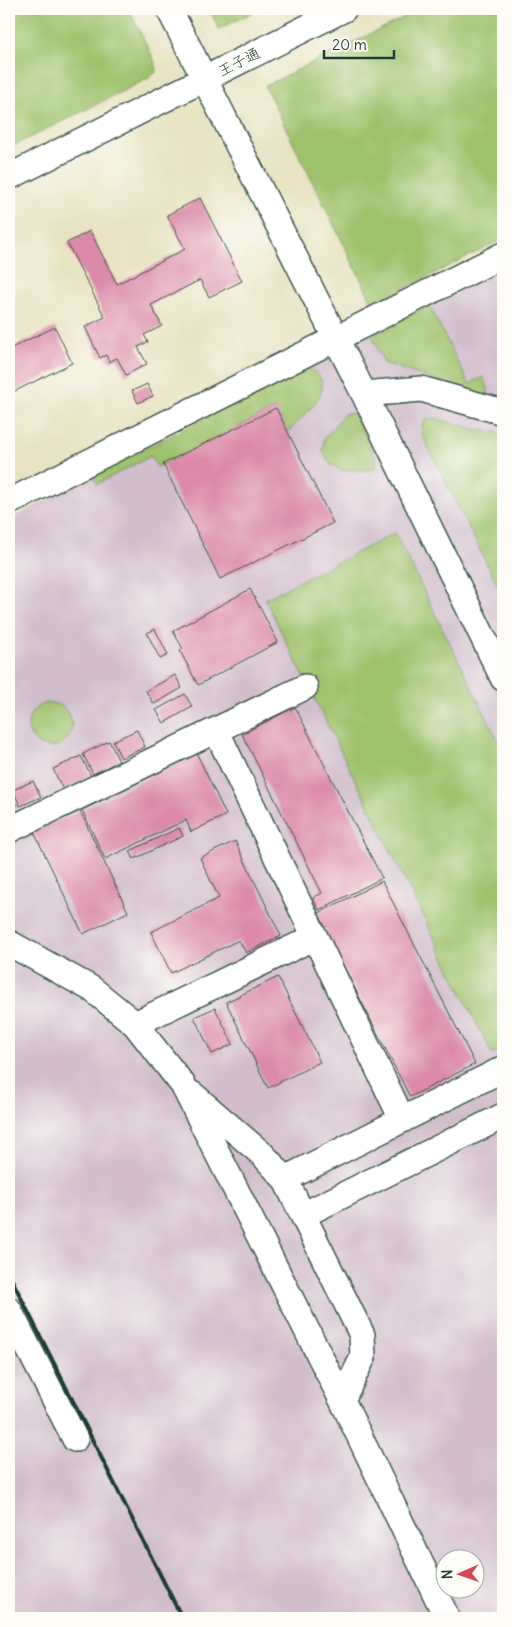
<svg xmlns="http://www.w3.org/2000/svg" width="512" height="1627" viewBox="0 0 512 1627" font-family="Delius,'Klee One',sans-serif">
<rect width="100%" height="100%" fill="#fdfcf7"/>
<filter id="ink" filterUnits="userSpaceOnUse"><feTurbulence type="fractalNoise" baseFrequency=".02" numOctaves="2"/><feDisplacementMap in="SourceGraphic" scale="10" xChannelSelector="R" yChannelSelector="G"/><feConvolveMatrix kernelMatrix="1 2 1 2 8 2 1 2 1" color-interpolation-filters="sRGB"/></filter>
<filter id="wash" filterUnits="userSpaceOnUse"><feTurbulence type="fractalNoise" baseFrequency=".0096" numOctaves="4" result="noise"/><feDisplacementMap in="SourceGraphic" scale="20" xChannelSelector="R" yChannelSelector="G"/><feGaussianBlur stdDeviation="1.12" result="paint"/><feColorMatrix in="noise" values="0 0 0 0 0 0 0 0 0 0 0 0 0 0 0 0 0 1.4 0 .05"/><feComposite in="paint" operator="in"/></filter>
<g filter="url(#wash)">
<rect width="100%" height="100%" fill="#e8e3c2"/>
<path fill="#d1bdcc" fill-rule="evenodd" d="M503,267V1618H9V519ZM444,1560H474V1590H444Z"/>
<path fill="#9ec26c" stroke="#5e8050" d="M9,9H129L155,62L157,71L149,78L9,148Z
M209,9H260L219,29Z
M421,9H503V239L373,304L265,86Z
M429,305L469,384L483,377L488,388V393L484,397L384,363L372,336Z
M310,369C342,386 302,416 288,432L275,408L157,467L151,456L97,484L92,475L296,373Z
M350,413L355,415L377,461L375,467L370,470H341L330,464L323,451L324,439L344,414Z
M434,418L478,430L503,433V596L422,435V425L426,419Z
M395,533L503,750V1049L492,1054L265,599Z
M28 725a22 22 0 1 1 44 0a22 22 0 1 1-44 0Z"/>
<g id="blocks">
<path fill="#db8ba9" d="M200,198L242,281L209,297L200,280L151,305L162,326L144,335L148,342L138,347L147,364L126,375L117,358L109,362L106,355L100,358L85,327L105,317L67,243L90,231L117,284L185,249L167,215Z
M55,327L72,363L9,394V349Z
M147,384L153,396L138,403L132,391Z
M276,408L333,523L220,579L163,464Z
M250,589L278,642L198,685L180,651L183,649L173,631Z
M155,629L168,655L160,659L147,633Z
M175,675L182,688L154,704L146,691Z
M185,694L192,707L164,723L156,710Z
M295,707L382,878L319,910L313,898L322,893L242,734Z
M137,730L145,747L121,758L113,741Z
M109,741L119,761L93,774L83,754Z
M197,754L226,815L191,832L186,820L105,859L82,810Z
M81,756L91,776L63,790L53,769Z
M33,781L41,797L20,806L13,790Z
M9,788L16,806L9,810Z
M80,811L128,912L83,934L34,832Z
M179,828L183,836L134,859L130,851Z
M235,841L281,936L246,953L239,940L171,973L151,932L219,898L200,858Z
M382,881L475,1064L410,1097L317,914Z
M278,977L320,1062L268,1088L226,1002Z
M215,1008L233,1044L212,1054L194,1017Z"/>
</g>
</g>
<g filter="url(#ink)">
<use href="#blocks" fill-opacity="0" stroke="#3d5649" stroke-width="1"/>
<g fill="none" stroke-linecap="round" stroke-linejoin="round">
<defs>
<path id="minor" d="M169,9L364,394L503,678
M9,177L344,9
M364,394L421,389L503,412
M9,502L503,255
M216,730L402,1119
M9,830L305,687
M9,943L92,989L135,1024L183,1085L342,1400L447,1618
M135,1024L315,937
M192,1094L263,1155L285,1179L362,1335L363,1357L342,1400
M285,1179L503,1069
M303,1215L503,1116
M9,1310L75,1439"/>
</defs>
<use href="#minor" stroke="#3d5649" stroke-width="28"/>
<use href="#minor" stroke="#fff" stroke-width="25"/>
<path stroke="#1f3d34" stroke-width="4" d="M9,1274L182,1618"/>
</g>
</g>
<g text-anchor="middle" stroke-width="4.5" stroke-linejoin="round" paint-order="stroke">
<g font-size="15" fill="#1f3d34" stroke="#fdfcf7">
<text transform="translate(239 62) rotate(-27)" y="5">王子通</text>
</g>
</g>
<rect width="512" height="1627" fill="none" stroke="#fdfcf7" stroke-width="30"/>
<g transform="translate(460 1574) rotate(268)"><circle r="24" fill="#fdfcf7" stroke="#a4b0a9"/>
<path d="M0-4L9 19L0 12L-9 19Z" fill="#d1495b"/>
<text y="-8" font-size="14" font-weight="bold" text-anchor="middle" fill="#1f3d34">N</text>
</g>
<path d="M324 50v8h70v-8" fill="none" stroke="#1f3d34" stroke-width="2.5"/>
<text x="332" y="50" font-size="15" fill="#1f3d34" stroke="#fdfcf7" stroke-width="4" paint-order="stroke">20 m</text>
</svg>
